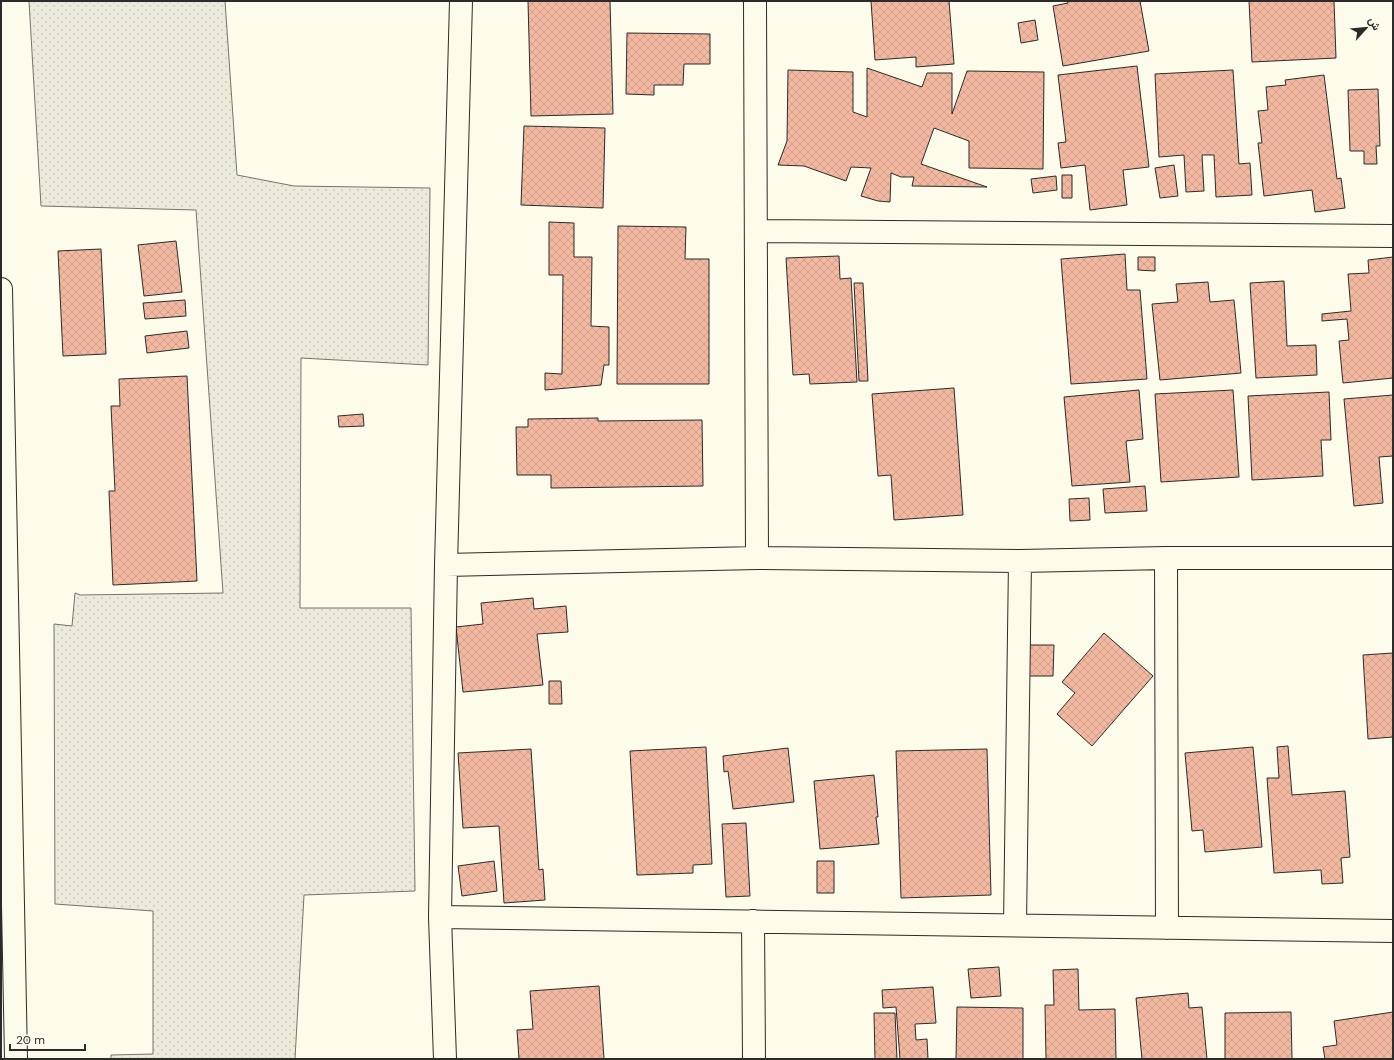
<svg xmlns="http://www.w3.org/2000/svg" width="1394" height="1060" viewBox="0 0 1394 1060" font-family="'DM Sans',Vazirmatn,sans-serif">
<defs>
<pattern id="grass-dots" width="8" height="8" patternUnits="userSpaceOnUse"><rect width="8" height="8" fill="#ecebdb"/><path d="M2 2h.1M6 6h.1" fill="none" stroke="#cbcabc" stroke-width="1.8" stroke-linecap="round"/></pattern>
<pattern id="building-cross-hatch" width="8" height="8" patternUnits="userSpaceOnUse"><rect width="8" height="8" fill="#f2b8a0"/><path d="M0 0l8 8M0 8l8-8" fill="none" stroke="#d09e8a"/></pattern>
</defs>
<rect width="100%" height="100%" fill="#fdfbea"/>
<path fill="url(#grass-dots)" stroke="#74746e" d="M29,1H225L237,175L294,186L430,188L428,365L301,358L300,608H411L415,891L304,895L295,1059H111V1055L153,1054V911L55,904L54,624L72,626L75,593L80,595L223,593L196,210L41,206Z"/>
<path fill="url(#building-cross-hatch)" stroke="#2b2b2b" d="M528,1H610L613,114L531,116Z
M871,1H949L954,64L916,67V57L875,60Z
M1067,1H1140L1149,51L1063,66L1053,6L1068,3Z
M1249,1H1334L1336,58L1252,62Z
M1035,20L1038,40L1021,43L1018,23Z
M627,33L710,34V64H684L683,85H654V95L626,94Z
M1137,66L1149,167L1123,170L1127,205L1090,210L1085,165L1061,168L1058,143L1066,142L1058,75Z
M867,68L922,87L927,73H952V114L967,71L1044,72L1043,169L969,168V141L934,128L921,164L987,187L912,186L914,177H901L891,173L890,202L878,201L861,196L871,168L851,167L846,181L804,166L778,165L787,141L788,70L853,72V112L867,117Z
M1233,70L1239,164L1250,163L1252,195L1216,197L1214,155H1202L1204,191L1186,192L1184,155L1159,157L1155,74Z
M1324,75L1337,179L1341,178L1345,208L1315,212L1312,190L1264,196L1258,143H1262L1258,111L1268,110L1266,87L1286,85L1285,80Z
M1378,89L1380,146H1376L1377,164H1364V151H1350L1348,90Z
M524,126L605,128L603,208L521,205Z
M1174,165L1178,196L1160,198L1155,168Z
M1062,175H1072V198H1062Z
M1056,176L1057,190L1033,193L1031,179Z
M549,222L574,223V257H592L591,326L609,327V365H604L601,385L545,390V373L562,374L563,275H549Z
M618,226L686,227L685,259H709V384H617Z
M176,241L182,292L144,296L138,245Z
M101,249L106,354L63,356L58,251Z
M1125,254L1127,290H1140L1147,379L1071,384L1061,259Z
M839,256L840,279L851,278L857,382L810,384L809,374L793,375L786,258Z
M1138,257H1155V271L1138,270Z
M1393,257V378L1343,383L1339,341L1349,340L1347,319L1322,321V314L1351,311L1348,274L1369,273L1368,260Z
M1284,281L1287,346L1316,345L1317,375L1256,378L1250,283Z
M1208,282L1210,302L1234,300L1241,373L1160,380L1152,304L1178,302L1176,284Z
M854,283H863L868,381H859Z
M185,300L186,316L145,319L143,303Z
M187,331L189,348L147,353L145,336Z
M187,376L197,581L113,585L109,491H115L111,406H120L119,379Z
M954,388L963,515L894,520L891,475L878,476L872,394Z
M1139,390L1143,439L1126,441L1130,482L1072,486L1064,397Z
M1233,390L1239,477L1161,482L1155,394Z
M1329,392L1331,440H1321L1323,476L1252,480L1248,396Z
M1393,395V456L1379,457L1383,503L1354,506L1344,399Z
M363,414L364,426L339,427L338,416Z
M598,418V421L702,420L703,486L551,488V475H517L516,427H528V419Z
M1145,486L1147,511L1105,513L1103,489Z
M1089,498L1090,520L1070,521L1069,499Z
M533,598L534,609L566,606L568,632L537,634L543,685L463,692L456,627L483,624L481,603Z
M1104,633L1153,676L1092,746L1057,714L1075,693L1062,682Z
M1028,645H1054L1053,676H1028Z
M1393,653V737L1368,739L1363,655Z
M549,681H561L562,704H549Z
M1288,746L1292,795L1345,791L1350,857L1341,858L1343,883L1322,884L1321,870L1274,873L1267,778H1279L1277,747Z
M706,747L712,864L693,865V873L637,875L630,751Z
M1253,747L1262,847L1205,852L1203,830L1192,831L1185,753Z
M788,748L794,802L733,809L728,771L724,772L723,756Z
M531,749L539,870L543,869L545,900L504,903L499,826L463,828L458,753Z
M987,749L991,895L901,898L896,751Z
M874,775L878,817H876L879,844L820,849L814,781Z
M746,823L750,896L726,897L722,824Z
M494,861L497,891L462,896L458,866Z
M817,861H834V893H817Z
M999,967L1001,996L971,998L968,969Z
M1078,969L1079,1010L1115,1009L1116,1059H1046L1045,1005H1054L1053,970Z
M599,986L604,1059H519L517,1030L533,1029L530,991Z
M933,987L936,1023L915,1024L916,1040L927,1039L928,1059H900L896,1007L883,1008L882,990Z
M1188,993L1189,1008L1202,1007L1207,1059H1142L1136,998Z
M957,1007L1023,1008V1059H956Z
M1291,1012L1292,1059H1225V1013Z
M1393,1012V1059H1325L1323,1047L1337,1045L1334,1021Z
M874,1013H895L897,1059H875Z"/>
<g fill="none" stroke-linecap="round" stroke-linejoin="round">
<defs>
<path id="minor" d="M755,1L757,558
M757,231L1393,236
M1,289L16,1059
M1166,558L1167,928
M446,565L757,558L1020,561L1166,558H1393
M440,917L1393,931
M753,921L754,1059
M1015,925L1020,561
M445,1059L440,917L446,565L461,1"/>
</defs>
<use href="#minor" stroke="#2b2b2b" stroke-width="24"/>
<use href="#minor" stroke="#fdfbea" stroke-width="22"/>
</g>
<rect width="1394" height="1060" fill="none" stroke="#2b2b2b" stroke-width="4"/>
<g transform="translate(1366 28) rotate(63)" stroke="#fdfbea" stroke-width="3" paint-order="stroke">
<path d="M0-3L7 15L0 10L-7 15Z" fill="#2b2b2b"/>
<text y="-6" font-size="11" font-weight="bold" text-anchor="middle" fill="#2b2b2b">ش</text>
</g>
<path d="M10 1044v6h75v-6" fill="none" stroke="#2b2b2b" stroke-width="2"/>
<text x="16" y="1044" font-size="12" fill="#2b2b2b" stroke="#fdfbea" stroke-width="3" paint-order="stroke">20 m</text>
</svg>
